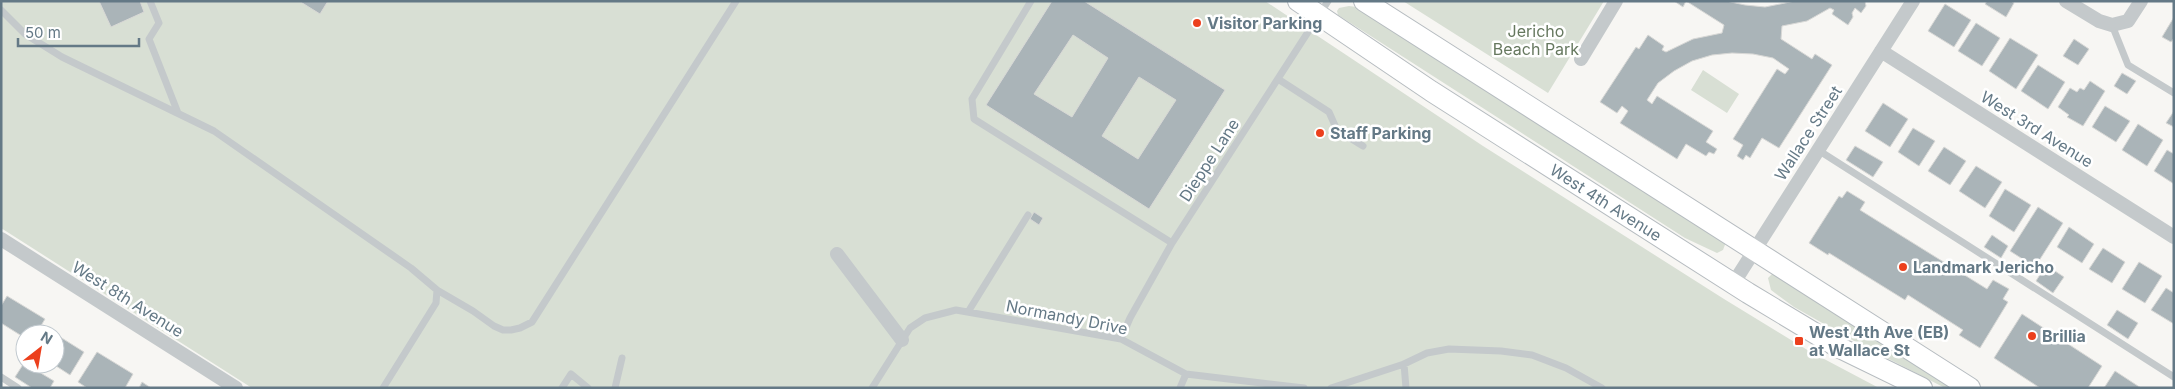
<svg xmlns="http://www.w3.org/2000/svg" width="2175" height="389" viewBox="0 0 2175 389" font-family="Inter,sans-serif">
<rect width="100%" height="100%" fill="#f7f6f3"/>
<path fill="#d8dfd4" d="M1,1H1265L1483,146L1724,299L1809,351L1879,388H252L1,228Z
M1403,1H1604L1548,93Z
M1349,6L1357,7L1726,242L1723,250L1717,253L1685,238L1338,15L1337,11L1339,8Z
M1703,70L1739,94L1727,113L1691,90Z
M1773,273L1957,388H1945L1856,342L1794,307L1771,290L1768,278Z"/>
<path fill="#aab4b8" stroke="#d8d8d6" fill-rule="evenodd" d="M99,1H140L144,12L111,27Z
M299,1H328L320,14Z
M1052,1H1084L1225,90L1149,209L986,105ZM1073,35L1108,58L1072,117L1034,94ZM1139,77L1176,100L1138,159L1102,136Z
M1674,1H1726L1745,5L1765,7L1795,1H1865L1866,6L1861,13L1855,8L1852,13L1853,17L1848,25L1832,14L1834,10L1830,8L1807,21L1782,26L1781,39L1812,59L1815,54L1832,65L1779,148L1762,138L1750,158L1746,155L1743,160L1737,156L1743,145L1733,139L1777,69L1785,74L1789,69L1773,58L1753,54L1732,53L1712,55L1692,61L1674,71L1658,83L1647,100L1652,104L1657,96L1713,131L1706,142L1717,149L1714,154L1709,152L1706,156L1686,144L1677,159L1620,123L1628,111L1622,106L1617,113L1600,102L1636,47L1639,49L1648,35L1664,46L1662,50L1666,52L1693,39L1722,33L1724,25L1686,1L1683,7Z
M1987,1H2011L2014,3L2006,17L1985,4Z
M1945,4L1971,20L1954,47L1928,31Z
M2174,17V38L2171,42L2162,37Z
M1976,23L2000,38L1982,66L1958,51Z
M2010,38L2038,55L2016,89L1989,71Z
M2074,39L2089,49L2078,65L2063,56Z
M2038,65L2065,82L2048,109L2021,91Z
M2122,73L2136,81L2127,94L2114,86Z
M2090,81L2105,91L2083,126L2067,117L2069,115L2058,107L2070,88L2077,92L2080,88L2084,90Z
M1883,103L1908,119L1890,147L1865,131Z
M2105,106L2130,121L2116,142L2092,127Z
M2174,111V127L2166,123Z
M2138,124L2163,140L2147,166L2122,150Z
M1913,128L1935,141L1919,166L1898,152Z
M1855,146L1883,162L1873,177L1846,160Z
M1944,147L1966,161L1950,185L1928,171Z
M2167,150L2174,154V184L2154,171Z
M1976,166L2002,182L1985,208L1959,191Z
M2005,189L2031,205L2014,232L1989,216Z
M1847,191L1865,202L1860,210L1987,289L1993,280L2009,289L2003,299L2008,302L1980,348L1959,335L1963,330L1908,295L1905,300L1829,253L1828,255L1809,243L1839,196L1842,198Z
M2038,207L2063,223L2035,267L2010,251Z
M1034,212L1043,218L1039,225L1030,219Z
M2069,227L2094,244L2082,263L2057,247Z
M1992,235L2008,246L2001,258L1984,247Z
M2103,248L2125,262L2112,283L2089,269Z
M2139,262L2162,276L2145,303L2122,289Z
M2046,265L2064,277L2053,293L2036,281Z
M2166,288L2174,293V324L2151,310Z
M7,296L45,319L36,334H25V338L1,323V306Z
M2117,310L2138,323L2128,339L2107,325Z
M2022,314L2102,366L2088,388H2040L1994,358Z
M49,330L84,352L70,375L53,364H55V334H47Z
M97,352L133,374L125,388H87L78,382Z
M24,363L54,381L50,388H32L15,377Z
M2115,371L2141,388H2104Z
M142,382L151,388H139Z"/>
<g fill="none" stroke-linecap="round" stroke-linejoin="round">
<defs>
<g id="secondary">
<path id="s1" d="M1298,1L1431,91L1748,293L1836,346L1922,388"/>
<path d="M1364,1L1970,388"/>
</g>
</defs>
<use href="#secondary" stroke="#b6bcc0" stroke-width="22"/>
<path stroke="#c4c9cb" stroke-width="7" d="M150,1L159,23L149,39L178,113
M1031,1L972,99L974,119L1172,243
M1,10L25,34L62,57L214,131L411,268L437,290L473,311L494,326L503,330H511L520,328L532,322L736,1
M2112,25L2128,65L2174,93
M1278,79L1329,112L1337,130L1363,146
M1818,150L2174,377
M968,312L1028,215
M1121,339L1130,318L1172,243L1328,1
M1404,364L1406,388
M1,377L18,388
M383,388L436,303L437,290
M562,388L571,374L588,388
M615,388L622,358
M872,388L910,328L925,318L956,310L1121,339L1186,374L1304,388
M1180,388L1186,374
M1331,388L1404,364L1427,353L1449,349L1501,351L1532,355L1566,368L1602,388"/>
<path stroke="#c4c9cb" stroke-width="14" d="M2066,1L2099,21L2112,25L2128,21L2141,1
M1881,51L2174,237
M1581,59L1616,1
M1,239L236,388
M837,254L902,340
M1733,284L1913,1"/>
<use href="#secondary" stroke="#fff" stroke-width="20"/>
</g>
<g fill="#ec401d" stroke="#fff" stroke-width="2">
<circle cx="1197" cy="23" r="5"/>
<circle cx="1320" cy="133" r="5"/>
<circle cx="1903" cy="267" r="5"/>
<circle cx="2032" cy="336" r="5"/>
<rect x="1794" y="336" width="10" height="10" rx="2.5"/>
</g>
<g text-anchor="middle" stroke-width="5" stroke-linejoin="round" paint-order="stroke">
<g font-size="16" font-weight="bold" fill="#647986" stroke="#fff" text-anchor="start">
<text x="1207" y="29">Visitor Parking</text>
<text x="1330" y="139">Staff Parking</text>
<text x="1913" y="273">Landmark Jericho</text>
<text x="1809" y="338">West 4th Ave (EB)<tspan x="1809" dy="18">at Wallace St</tspan></text>
<text x="2042" y="342">Brillia</text>
</g>
<g font-size="16" fill="#66785f" stroke="#fff">
<text x="1536" y="37">Jericho<tspan x="1536" dy="18">Beach Park</tspan></text>
</g>
<g font-size="16" fill="#647986" stroke="#fff">
<text transform="translate(2037 129) rotate(32)" y="6">West 3rd Avenue</text>
<text transform="translate(1808 133) rotate(-57)" y="6">Wallace Street</text>
<text transform="translate(1209 160) rotate(-57)" y="6">Dieppe Lane</text>
<text dy="6" stroke="none"><textPath href="#s1" startOffset="368">West 4th Avenue</textPath></text>
<text transform="translate(128 299) rotate(32)" y="6">West 8th Avenue</text>
<text transform="translate(1067 317) rotate(11)" y="6">Normandy Drive</text>
</g>
</g>
<rect width="2175" height="389" fill="none" stroke="#647986" stroke-width="5"/>
<g transform="translate(40 349) rotate(31)"><circle r="24" fill="#ffffff" stroke="#c1c9cf"/>
<path d="M0-4L9 19L0 12L-9 19Z" fill="#ec401d"/>
<text y="-8" font-size="14" font-weight="bold" text-anchor="middle" fill="#647986">N</text>
</g>
<path d="M18 38v8h121v-8" fill="none" stroke="#647986" stroke-width="2.5"/>
<text x="25" y="38" font-size="15" fill="#647986" stroke="#ffffff" stroke-width="4" paint-order="stroke">50 m</text>
</svg>
